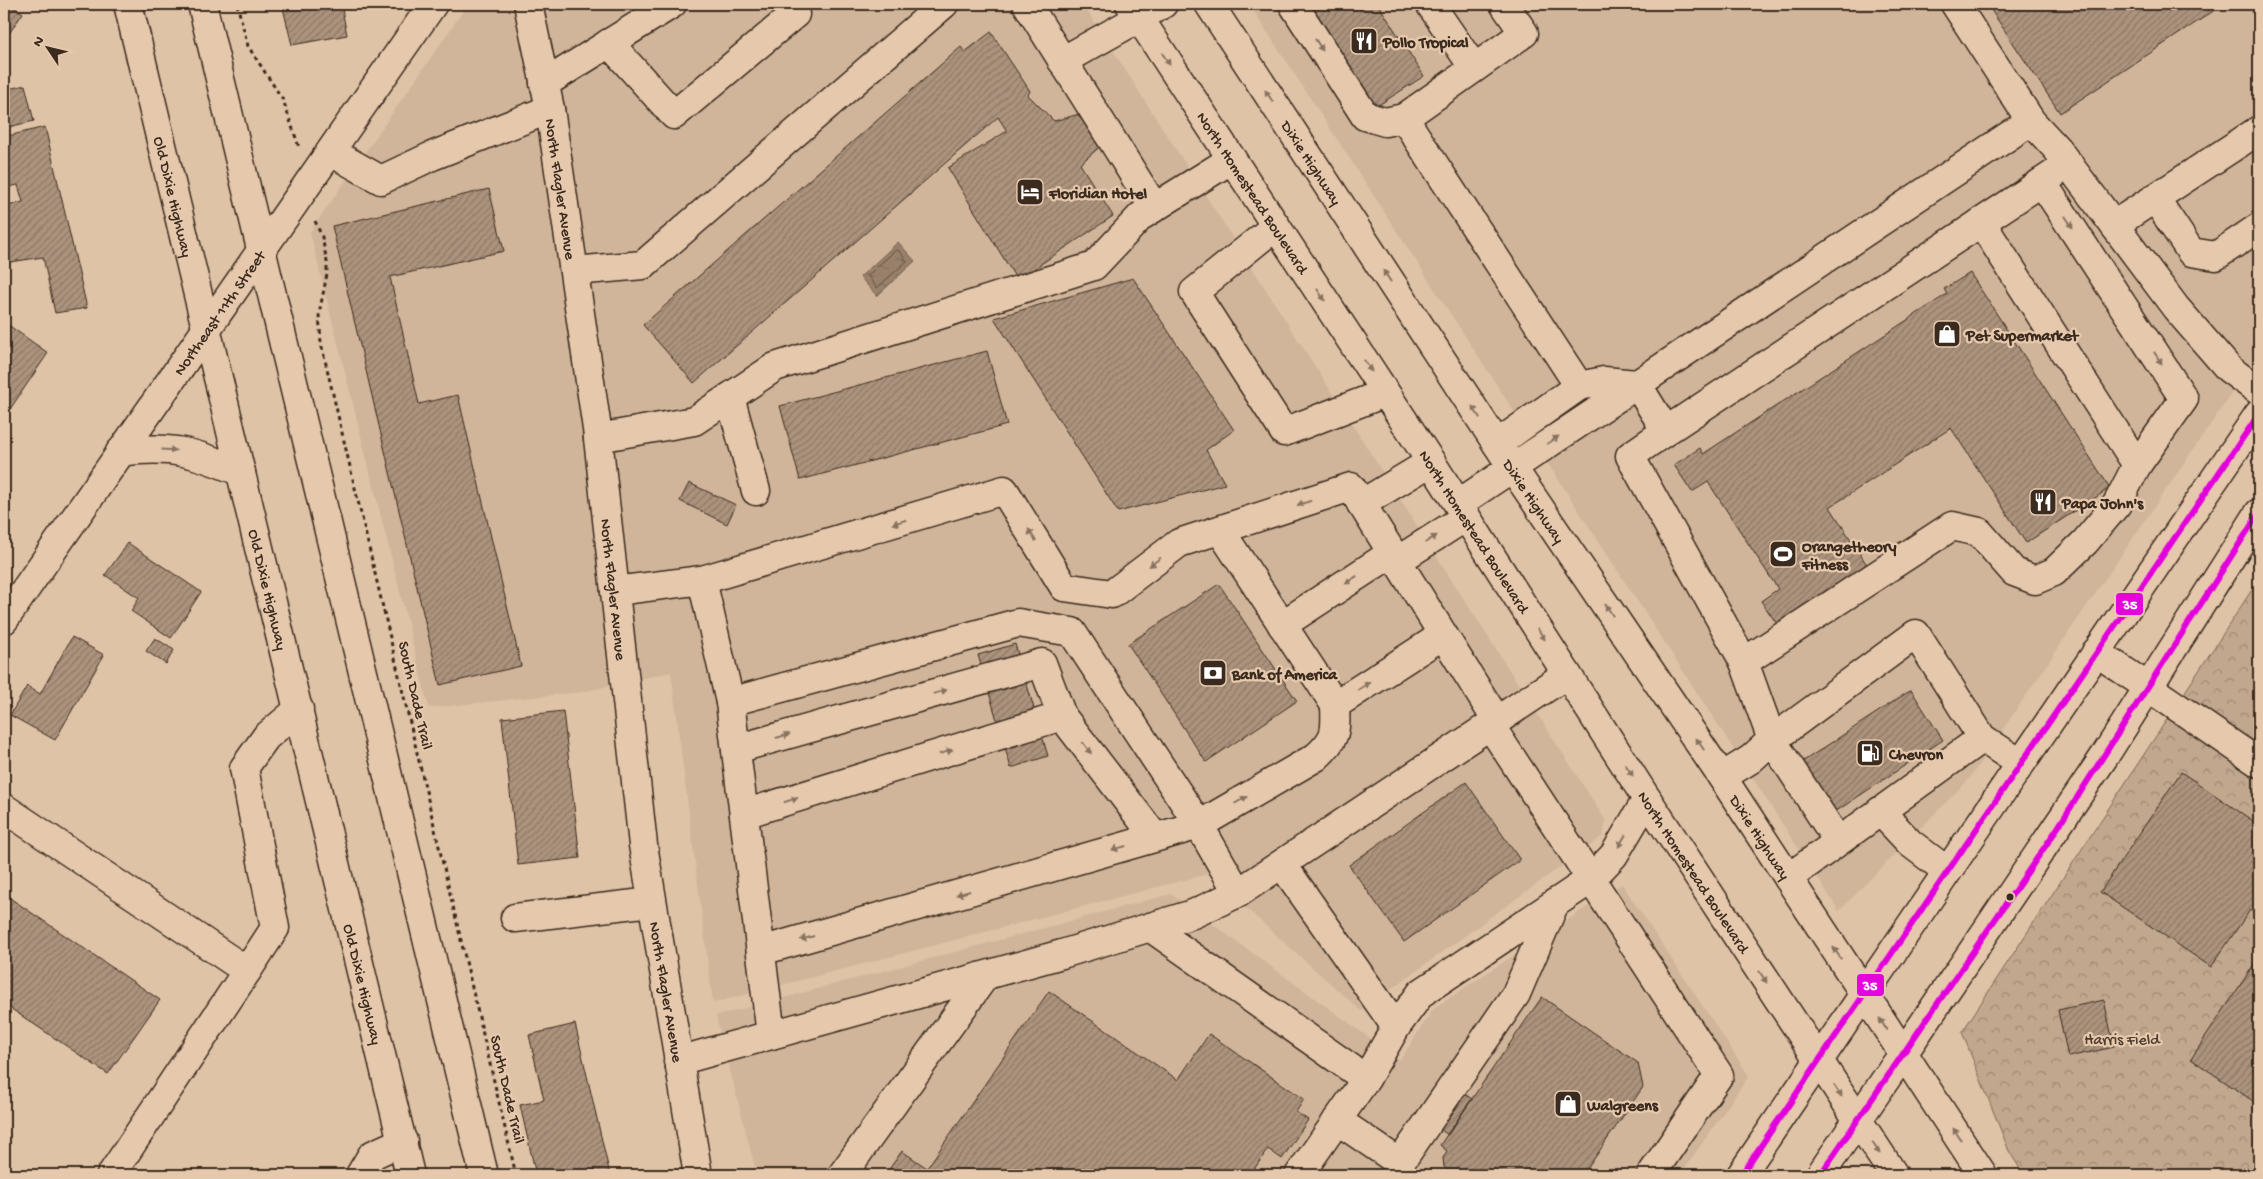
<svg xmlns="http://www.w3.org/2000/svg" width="2263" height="1179" viewBox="0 0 2263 1179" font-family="'Gochi Hand',sans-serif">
<defs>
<pattern id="park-crowns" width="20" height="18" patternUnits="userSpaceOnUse" patternTransform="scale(1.25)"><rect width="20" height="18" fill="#c1a78e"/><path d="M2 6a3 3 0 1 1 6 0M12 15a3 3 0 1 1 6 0" fill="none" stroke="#9e8873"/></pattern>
<pattern id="water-ripples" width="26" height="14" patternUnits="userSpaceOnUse" patternTransform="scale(1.25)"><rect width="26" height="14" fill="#98806b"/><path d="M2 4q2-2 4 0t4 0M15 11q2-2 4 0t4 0" fill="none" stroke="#7d6957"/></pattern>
<pattern id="building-hatch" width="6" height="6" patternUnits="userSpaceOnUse" patternTransform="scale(1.25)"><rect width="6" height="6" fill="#ac937d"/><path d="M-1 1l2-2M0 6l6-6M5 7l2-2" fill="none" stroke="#8d7866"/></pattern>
</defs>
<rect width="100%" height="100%" fill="#dfc3a7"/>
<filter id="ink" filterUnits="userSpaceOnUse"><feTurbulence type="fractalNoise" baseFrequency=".02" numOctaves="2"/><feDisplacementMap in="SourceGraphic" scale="10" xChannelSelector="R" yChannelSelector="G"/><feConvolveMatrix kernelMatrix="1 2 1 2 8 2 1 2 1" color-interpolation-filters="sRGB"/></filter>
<g filter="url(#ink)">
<path fill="#d0b59a" d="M468,4H1083L1606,821L1603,836L1361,1011L1208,874L713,1003L671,672L582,692L429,708L310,232Z
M1249,4H2259V353L1969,779L1839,911Z
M1622,884L1749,1076L1680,1175H757L716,1016L1171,894L1400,1060L1434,1008Z"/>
<path fill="url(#park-crowns)" stroke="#7e6856" d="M2259,579V1175H2024L2009,1151L1962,1032Z"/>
<path fill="url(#water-ripples)" stroke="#735e4c" d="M898,242L915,261L877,296L860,277Z"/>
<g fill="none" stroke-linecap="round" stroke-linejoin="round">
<path stroke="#604c3d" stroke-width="1" d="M896,250L899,251L907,261L877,288L868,276Z"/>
</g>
<path fill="url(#building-hatch)" stroke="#3b2a1e" d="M4,4H9L23,13L4,41Z
M282,4H341L347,35L292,45Z
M1307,4H1378L1424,76L1374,108Z
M1987,4H2224L2060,113Z
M991,32L1030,91L1028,95L1054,121L1083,113L1103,144L1080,164L1113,216L1017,280L948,168L1007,131L998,117L694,383L643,325L961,47L965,52Z
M25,85L34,121L4,128V90Z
M45,127L87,308L55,313L43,257L4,263V207L23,202L18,185L4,188V137Z
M489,189L504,251L390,277L419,404L458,395L521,666L440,685L332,226Z
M1970,273L2110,488L2026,543L1951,428L1830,507L1867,565L1777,624L1761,601L1778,589L1708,482L1692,492L1674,465L1700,448L1703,454L1947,294L1944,289Z
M1133,278L1234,430L1206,450L1225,484L1118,512L994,318Z
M4,322L48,353L4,418Z
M987,351L1007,425L800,480L780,406Z
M689,483L736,505L727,524L680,501Z
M128,543L201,592L171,638L131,611L139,598L105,575Z
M1219,584L1297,701L1206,762L1128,644Z
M72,637L104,655L55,740L10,715L27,686L40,694Z
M155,638L174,650L166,664L146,651Z
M1015,644L1048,756L1011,768L978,655Z
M1911,690L1943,740L1829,816L1796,766Z
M563,711L580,858L518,865L502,718Z
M2181,772L2259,825V916L2250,910L2211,967L2100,892Z
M1466,782L1520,860L1404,942L1349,865Z
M4,894L160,1000L108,1074L4,1004Z
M2259,957V1105L2191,1059Z
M1049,991L1178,1080L1209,1034L1304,1099L1296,1112L1308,1120L1282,1159L1268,1149L1250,1175H885L902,1151L927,1168Z
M1542,997L1638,1063L1643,1087L1583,1175H1454L1444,1167L1443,1158L1447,1151L1440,1145Z
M2104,1000L2114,1047L2068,1057L2058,1010Z
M575,1024L610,1175H536L520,1105L544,1100L529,1035Z
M1443,1079L1472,1099L1448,1135L1419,1114Z"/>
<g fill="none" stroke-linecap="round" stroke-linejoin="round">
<defs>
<g id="minor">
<path id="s1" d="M128,4L410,1175"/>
<path d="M202,4L484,1175"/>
<path id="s2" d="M528,4L550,109L597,429L643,845L698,1175"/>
<path d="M1027,4L1154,207"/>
<path d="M1293,4L1365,116L1385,122L1404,118L1524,33L1504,4"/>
<path d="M1430,4L1474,68"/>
<path d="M1955,4L2031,121L2057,149L2176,308L2229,369L2259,391"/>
<path d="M609,43L674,115L795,14L787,4"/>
<path d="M1062,61L1139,18"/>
<path d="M544,84L672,4"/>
<path d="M1404,118L1579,386"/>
<path d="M331,152L381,180L432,156L550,109"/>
<path d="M2155,198L2191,252L2216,256L2259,227"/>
<path d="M1981,222L2137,465"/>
<path d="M2114,225L2259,130"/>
<path d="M1276,226L1194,292L1284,432L1385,393"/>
<path d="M574,271L643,265L944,4"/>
<path d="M1637,384L1666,431L2069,164"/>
<path d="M730,397L756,491"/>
<path d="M1666,431L1630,456L1744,662L1772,740L1751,759L1722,777"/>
<path d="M598,438L694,421L775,367L1094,266L1141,216L1232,159"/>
<path d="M1497,444L1579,386L1604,381L1637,384"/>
<path d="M120,452C172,445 194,452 241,472"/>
<path d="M1361,504L1431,462"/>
<path d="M1458,504L2031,121"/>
<path d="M1220,530L1335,705"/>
<path d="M1397,561L1466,517"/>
<path d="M702,580L1004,490L1064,587L1112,594L1179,543L1351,487L1497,721"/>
<path d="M615,591L702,580L730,702L1018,623L1072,632L1199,825L1238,893"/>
<path id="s3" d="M4,620L433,4"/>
<path d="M1282,625L1392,553"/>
<path d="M1744,662L1952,526L1979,532L2014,572L2035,580L2054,572L2085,542L2117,504L2137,465L2184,399L2042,182"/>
<path d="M2148,687L2259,763"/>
<path d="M730,702L771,1035"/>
<path d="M1490,725L1719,1075L1651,1175"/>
<path d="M736,749L1042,663L1062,716"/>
<path d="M4,808L247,971L111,1175"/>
<path d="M1880,811L1910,843L1947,871"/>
<path d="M744,814L1062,716L1155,837"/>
<path d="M1838,841L1772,740L1916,634L1982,738L2020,763"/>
<path d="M1282,864L1396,1027"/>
<path d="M1788,878L1982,738"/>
<path d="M515,918L652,902"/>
<path d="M1150,927L1366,1079L1396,1027L1421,993L1590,880L1614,855L1647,799"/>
<path d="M761,951L1199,825L1316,757C1337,738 1336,731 1335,705L1443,635"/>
<path d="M247,971L275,928L244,768L266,737L299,709"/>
<path d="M678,1061L1062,954L1193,914L1238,893L1567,674"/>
<path d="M1337,1120L1400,1163L1516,994L1555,903"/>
<path d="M360,1175L372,1155L403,1141"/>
<path d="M842,1175L985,976"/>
<path d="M1299,1175L1366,1079"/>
</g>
<path id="major" d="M2096,652L2148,687
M1864,994L2259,414
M1903,1054L2104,757L2259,513"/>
<g id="highway">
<path id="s4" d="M1130,4L1431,462L1647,799L1894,1175"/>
<path id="s5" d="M1209,4L1512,467L1722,777L1983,1175"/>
<path d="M1139,18L1163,4"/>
<path d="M1741,1175L1864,994"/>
<path d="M1820,1175L1903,1054"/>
</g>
</defs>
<use href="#minor" stroke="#3b2a1e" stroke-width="31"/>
<use href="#major" stroke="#3b2a1e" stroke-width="31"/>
<use href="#highway" stroke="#3b2a1e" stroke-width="31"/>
<path stroke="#3b2a1e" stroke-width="3" stroke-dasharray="4 4" stroke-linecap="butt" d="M237,4L248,46L283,100L299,147
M315,221L322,237L327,262V274L319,314L321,343L516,1175"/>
<use href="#minor" stroke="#e6c9ad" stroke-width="28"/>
<use href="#major" stroke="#e6c9ad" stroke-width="28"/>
<use href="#highway" stroke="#e6c9ad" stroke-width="28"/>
<defs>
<path id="bus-1" d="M1741,1175L2259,414
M1820,1175L2055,832L2259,513"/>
</defs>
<use href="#bus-1" stroke="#e6c9ad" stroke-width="10"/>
<use href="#bus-1" stroke="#e206dd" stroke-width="6"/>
</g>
<defs><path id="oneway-solid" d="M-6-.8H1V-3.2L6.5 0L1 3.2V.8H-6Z" transform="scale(1.25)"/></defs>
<g fill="#88725e">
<use href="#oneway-solid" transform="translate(1319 45) rotate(57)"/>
<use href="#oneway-solid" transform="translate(1166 59) rotate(57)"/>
<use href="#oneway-solid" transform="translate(1269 96) rotate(-123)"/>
<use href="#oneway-solid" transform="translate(2069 222) rotate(57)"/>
<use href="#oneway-solid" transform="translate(1387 276) rotate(-123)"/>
<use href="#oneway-solid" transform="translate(1321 295) rotate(57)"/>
<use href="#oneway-solid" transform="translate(2158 358) rotate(57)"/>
<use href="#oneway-solid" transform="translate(1368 366) rotate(57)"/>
<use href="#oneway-solid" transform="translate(1476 412) rotate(-123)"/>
<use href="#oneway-solid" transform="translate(1553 440) rotate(-34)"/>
<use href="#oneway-solid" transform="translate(169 450) rotate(4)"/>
<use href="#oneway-solid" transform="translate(1304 503) rotate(162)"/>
<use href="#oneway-solid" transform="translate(899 522) rotate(163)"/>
<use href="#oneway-solid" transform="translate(1032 535) rotate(-122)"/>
<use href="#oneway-solid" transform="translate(1431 539) rotate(-32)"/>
<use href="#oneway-solid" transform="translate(1155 562) rotate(143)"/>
<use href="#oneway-solid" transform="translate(1351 580) rotate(146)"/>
<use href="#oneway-solid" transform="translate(1609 610) rotate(-124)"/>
<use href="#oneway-solid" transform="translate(1541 634) rotate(57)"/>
<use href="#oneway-solid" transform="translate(1364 686) rotate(-33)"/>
<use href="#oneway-solid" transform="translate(940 692) rotate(-16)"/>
<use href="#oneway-solid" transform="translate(783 736) rotate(-16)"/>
<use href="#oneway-solid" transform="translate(1700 744) rotate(-124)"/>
<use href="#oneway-solid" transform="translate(1087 748) rotate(53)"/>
<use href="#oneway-solid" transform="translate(946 752) rotate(-17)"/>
<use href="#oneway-solid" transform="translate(1629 770) rotate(57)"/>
<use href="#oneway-solid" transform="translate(791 800) rotate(-17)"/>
<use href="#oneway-solid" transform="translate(1241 800) rotate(-30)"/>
<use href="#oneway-solid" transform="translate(1622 841) rotate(121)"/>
<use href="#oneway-solid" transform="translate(1119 848) rotate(164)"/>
<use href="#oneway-solid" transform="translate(963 893) rotate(164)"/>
<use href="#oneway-solid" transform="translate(807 938) rotate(164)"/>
<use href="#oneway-solid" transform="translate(1837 953) rotate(-124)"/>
<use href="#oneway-solid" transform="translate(1763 977) rotate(57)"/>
<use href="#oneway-solid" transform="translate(1883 1024) rotate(-122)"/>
<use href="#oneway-solid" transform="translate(1838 1091) rotate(56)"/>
<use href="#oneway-solid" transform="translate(1957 1134) rotate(-123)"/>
<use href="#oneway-solid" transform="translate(1876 1148) rotate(57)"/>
</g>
</g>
<defs>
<symbol id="restaurant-square" viewBox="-11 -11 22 22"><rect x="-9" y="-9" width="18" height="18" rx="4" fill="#3b2a1e" stroke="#e6c9ad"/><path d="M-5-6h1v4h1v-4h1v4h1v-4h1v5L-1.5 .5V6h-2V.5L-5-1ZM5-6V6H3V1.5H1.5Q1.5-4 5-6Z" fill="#fff"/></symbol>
<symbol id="hotel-square" viewBox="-11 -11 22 22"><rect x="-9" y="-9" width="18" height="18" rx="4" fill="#3b2a1e" stroke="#e6c9ad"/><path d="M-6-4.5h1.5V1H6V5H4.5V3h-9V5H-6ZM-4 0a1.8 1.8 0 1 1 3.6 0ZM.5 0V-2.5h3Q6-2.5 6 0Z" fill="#fff"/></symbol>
<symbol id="shop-square" viewBox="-11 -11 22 22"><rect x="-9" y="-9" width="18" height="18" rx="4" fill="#3b2a1e" stroke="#e6c9ad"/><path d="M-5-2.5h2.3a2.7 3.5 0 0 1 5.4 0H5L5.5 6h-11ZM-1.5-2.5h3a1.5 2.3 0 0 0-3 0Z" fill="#fff"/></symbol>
<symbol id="stadium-square" viewBox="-11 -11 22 22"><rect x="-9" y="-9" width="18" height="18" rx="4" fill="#3b2a1e" stroke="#e6c9ad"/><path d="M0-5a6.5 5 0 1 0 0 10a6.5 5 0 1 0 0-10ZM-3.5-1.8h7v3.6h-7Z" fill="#fff"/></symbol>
<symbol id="bank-square" viewBox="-11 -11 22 22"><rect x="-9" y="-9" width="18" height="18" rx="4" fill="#3b2a1e" stroke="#e6c9ad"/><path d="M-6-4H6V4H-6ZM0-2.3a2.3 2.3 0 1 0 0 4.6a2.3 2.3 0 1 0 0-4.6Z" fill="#fff"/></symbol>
<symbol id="fuel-square" viewBox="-11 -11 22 22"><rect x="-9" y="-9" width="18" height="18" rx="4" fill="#3b2a1e" stroke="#e6c9ad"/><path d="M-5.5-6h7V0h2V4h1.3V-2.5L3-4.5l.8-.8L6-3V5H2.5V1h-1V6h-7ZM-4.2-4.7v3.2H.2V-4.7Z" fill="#fff"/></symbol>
</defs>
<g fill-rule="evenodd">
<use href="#restaurant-square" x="1348" y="25" width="32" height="32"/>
<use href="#hotel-square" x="1014" y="176" width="32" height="32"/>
<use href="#shop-square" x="1931" y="318" width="32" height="32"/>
<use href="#restaurant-square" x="2027" y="486" width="32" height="32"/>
<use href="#stadium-square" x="1767" y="538" width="32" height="32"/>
<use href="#bank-square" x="1197" y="657" width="32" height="32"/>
<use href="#fuel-square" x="1854" y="737" width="32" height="32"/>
<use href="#shop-square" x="1552" y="1088" width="32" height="32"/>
</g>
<circle fill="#3b2a1e" stroke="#e6c9ad" stroke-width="2" cx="2010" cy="897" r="4.5"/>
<g text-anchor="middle" stroke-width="4.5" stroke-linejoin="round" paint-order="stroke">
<g font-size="16" font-weight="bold" fill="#3b2a1e" stroke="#e6c9ad" text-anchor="start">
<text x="1383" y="47">Pollo Tropical</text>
<text x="1049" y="198">Floridian Hotel</text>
<text x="1966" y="340">Pet Supermarket</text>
<text x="2062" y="508">Papa John's</text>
<text x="1802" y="551">Orangetheory<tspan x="1802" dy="18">Fitness</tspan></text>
<text x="1232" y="679">Bank of America</text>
<text x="1889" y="759">Chevron</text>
<text x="1587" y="1110">Walgreens</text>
</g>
<g font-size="16" fill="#3b2a1e" stroke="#e6c9ad">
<text dy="6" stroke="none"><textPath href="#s5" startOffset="189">Dixie Highway</textPath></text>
<text dy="6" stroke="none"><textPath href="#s2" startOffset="188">North Flagler Avenue</textPath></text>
<text dy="6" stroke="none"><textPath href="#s4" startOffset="225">North Homestead Boulevard</textPath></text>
<text dy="6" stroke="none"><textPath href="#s1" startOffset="198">Old Dixie Highway</textPath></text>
<text dy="6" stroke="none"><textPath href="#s3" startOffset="375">Northeast 11th Street</textPath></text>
<text dy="6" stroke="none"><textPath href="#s5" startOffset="594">Dixie Highway</textPath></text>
<text dy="6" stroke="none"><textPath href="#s4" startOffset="630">North Homestead Boulevard</textPath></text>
<text dy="6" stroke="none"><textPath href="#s1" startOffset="602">Old Dixie Highway</textPath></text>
<text dy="6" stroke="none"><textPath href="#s2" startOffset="592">North Flagler Avenue</textPath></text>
<text transform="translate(417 695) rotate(77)" y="6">South Dade Trail</text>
<text dy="6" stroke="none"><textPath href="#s5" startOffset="999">Dixie Highway</textPath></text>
<text dy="6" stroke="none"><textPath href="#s4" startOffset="1035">North Homestead Boulevard</textPath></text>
<text dy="6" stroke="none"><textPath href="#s1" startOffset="1008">Old Dixie Highway</textPath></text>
<text dy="6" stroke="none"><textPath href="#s2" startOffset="998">North Flagler Avenue</textPath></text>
<text transform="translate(509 1089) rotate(77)" y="6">South Dade Trail</text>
</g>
<g font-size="16" fill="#4f3d2f" stroke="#e6c9ad">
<text x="2122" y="1044">Harris Field</text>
</g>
</g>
<g stroke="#e6c9ad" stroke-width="2">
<rect x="2115" y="592" width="29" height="24" rx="5" fill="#e206dd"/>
<rect x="1856" y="973" width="29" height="24" rx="5" fill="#e206dd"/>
</g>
<g font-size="14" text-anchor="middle" font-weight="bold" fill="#fff">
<text x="2130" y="609">35</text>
<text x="1870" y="990">35</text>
</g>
<rect width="2263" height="1179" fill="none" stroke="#e6c9ad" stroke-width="20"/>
<rect x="10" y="10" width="2243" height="1159" fill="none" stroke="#3b2a1e" stroke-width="2" filter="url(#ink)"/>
<g transform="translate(48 48) rotate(305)" stroke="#e6c9ad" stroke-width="4" paint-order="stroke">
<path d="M0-4L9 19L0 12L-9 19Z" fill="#3b2a1e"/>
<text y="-8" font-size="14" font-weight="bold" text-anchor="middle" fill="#3b2a1e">N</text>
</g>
</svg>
